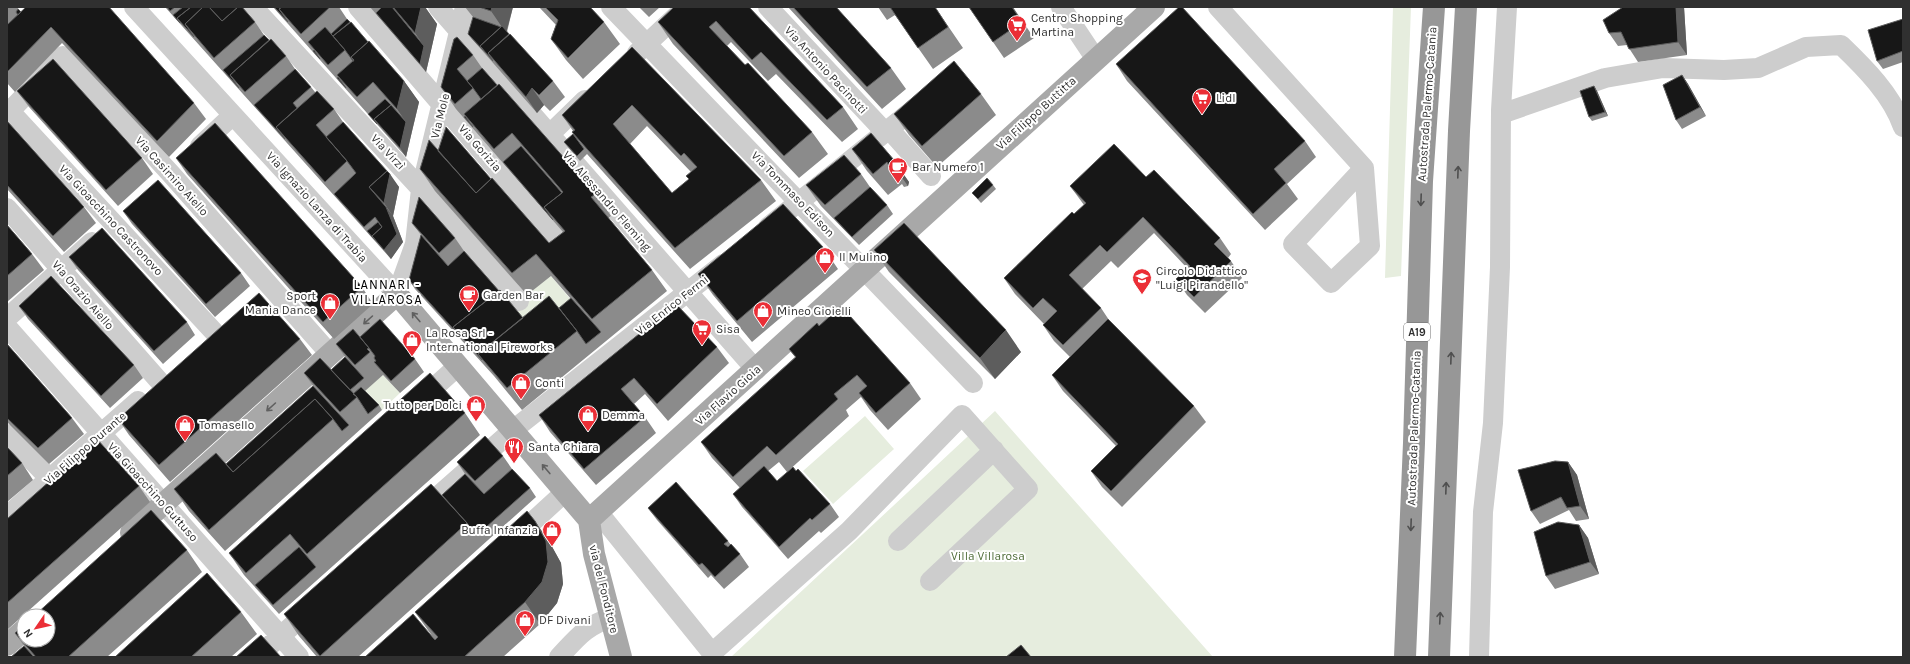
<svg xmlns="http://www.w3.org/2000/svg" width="1910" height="664" viewBox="0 0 1910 664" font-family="Karla,sans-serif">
<rect width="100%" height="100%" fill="#fff"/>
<path fill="#e6edde" d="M1393,7H1411L1401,276L1385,278Z
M551,276L577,307L538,339L511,306Z
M383,375L400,393L382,410L364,391Z
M995,411L1213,657H731Z
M865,416L894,449L833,504L803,471Z"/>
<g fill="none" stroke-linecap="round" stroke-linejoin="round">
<path stroke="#cdcdcd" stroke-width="20" d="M134,7L397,294L415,244L421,189L465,7
M253,7L421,189L519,301
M358,7L570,254
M438,7L756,370
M611,7L973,383
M768,7L885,132
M1061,7L1095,58
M1218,7L1364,168L1293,244L1331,283L1370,246L1364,168
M637,53L686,7
M7,108L215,333
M10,111L63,56L171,174L330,354
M1501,114L1605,78L1663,68L1724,70L1758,68L1806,47L1841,45C1865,68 1892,95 1903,127
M889,129L931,176
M549,135L585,100
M200,146L233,115
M7,208L160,382
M768,227L920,104
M7,318L92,242
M7,327L299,657
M419,401L458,366
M7,434L50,479
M420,512L513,430L723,264
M598,512L712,653L849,531L962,415L1028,489L930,581
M7,516L138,401
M515,538L565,492
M898,541L994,450
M257,657L312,608
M559,657C576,639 586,625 611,618
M1479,657L1483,512L1493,423L1500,267L1501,110L1507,7"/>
<path stroke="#a8a8a8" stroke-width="22" d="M589,520L1154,7
M589,520L594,554L621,657
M131,533L397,294L589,520
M7,645L24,630"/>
<path stroke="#979797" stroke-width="22" d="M1405,657L1414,443L1422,181L1434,7
M1439,657L1459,131L1466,7"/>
</g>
<path fill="#8b8b8b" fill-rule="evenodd" d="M7,7H17L21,12L194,103L206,119L169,157L62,43L15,92L7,83Z
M165,7H242L255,22L264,35L286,56L295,69L311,87L315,92L334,109L343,122L399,187L393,216L403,242L391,259Z
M273,7H339L347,19L404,81L419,102L406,157Z
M370,7H425L437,24L426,72Z
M465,7H513L507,32L553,81L565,97L550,111L544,105L537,113L472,39L468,34L473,17Z
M539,7H590L604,22L620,44L583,79L566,60L551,39L556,25Z
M639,7H660L649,17Z
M749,7L843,107L858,129L842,142L776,74L768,81L731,42L727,46L812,132L828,154L799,178L673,44L658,22Z
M788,7H837L840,12L891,68L906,89L882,109Z
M878,7H935L963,48L933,69L895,15L887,20Z
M969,7H1013L1034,38L1004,58Z
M1623,7H1684L1687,55L1638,62L1627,45L1618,46L1609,33Z
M1903,19V62L1883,69L1877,61Z
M454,39L473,55L482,68L596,194L611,216L608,218L652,270L667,291L522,410L494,376L415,289L409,280L421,235L412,223L455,238L464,251L523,318L559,308L571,299L551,276L527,295L435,191L420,169L438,151L491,179L549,243L563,232L456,109L441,87Z
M632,47L761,180L776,201L690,269L587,154L580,161L564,142L573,134V131L562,115ZM647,126L691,172L689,179L672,193L630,144Z
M1116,64L1305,141L1316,157L1287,184L1298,199L1265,230L1127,81Z
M1682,75L1688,84L1706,116L1682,129L1676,120Z
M1594,86L1597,91L1608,116L1592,121L1589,117Z
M17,91L142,158L153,174L118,206L29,107Z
M981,94L996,115L937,167L909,135L894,114Z
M7,121L84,207L96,223L64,252L7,189Z
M871,133L909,182L908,186L904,187L902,184L888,195L867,171L852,149Z
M176,158L362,287L373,304L334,339L187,174Z
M861,174L870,187L887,205L893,214L859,245L821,206L806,185Z
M1146,177L1220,238L1231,254L1228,258L1231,261L1242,278L1205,313L1187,295L1176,279L1187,268L1154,233L1118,268L1111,261L1082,289L1101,308L1109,320L1194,406L1206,422L1122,507L1102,487L1091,471L1116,446L1063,391L1052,375L1070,357L1054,341L1043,325L1044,324L1015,294L1004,278L1084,205L1070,186Z
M993,185L996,189L981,203L972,193Z
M123,211L241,273L250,286L215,317L132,224Z
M7,225L32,254L44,270L7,302Z
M823,247L838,269L752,342L713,295L698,274Z
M874,250L1021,352L995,379L889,272Z
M69,257L187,322L195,335L163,364L78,270Z
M676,304L717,347L729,363L668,421L645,394L634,404L645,417L656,433L596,485L550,432L539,415Z
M19,306L134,365L143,378L110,408L28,319Z
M819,326L910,383L921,399L888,430L870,410L861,397L846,410L849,416L787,472L779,462L768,471L777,481L796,471L830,504L839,517L821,533L819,531L788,559L742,507L733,494L740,488L712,458L701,442L795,357L789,349Z
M360,337L415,359L424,372L400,393L383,375L365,391L379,405L382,410L225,551L189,511L174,489L226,464L313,386L304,373L331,370L345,357L336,344Z
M300,339L312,355L170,482L129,435L118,419Z
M7,344L72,418L84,434L49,464L7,422Z
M465,413L480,435L279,614L244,575L229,553Z
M7,447L22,463L33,480L7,502Z
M503,456L512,469L530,488L536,497L358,657H317L299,636L284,614L442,495L465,474L457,462Z
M1568,462L1577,475L1589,519L1576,521L1569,510L1540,524L1531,511Z
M139,486L150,502L7,630V519Z
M648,508L728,541L731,545L740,554L749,567L724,589L711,575L708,578L657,520Z
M1579,525L1588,538L1599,574L1555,589L1546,576Z
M550,543L561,563L563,584L557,603L540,624L503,657H365L435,640L415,612Z
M187,550L202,572L107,657H11L24,646L15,633Z
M241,612L257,634L231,657H115Z"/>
<path fill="#5d5d5d" d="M421,7H425L437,24L430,55L415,33Z
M492,7H513L506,33L491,11Z
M1676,7H1684L1687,55L1678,42Z
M424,46L430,55L426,72L420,64Z
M1682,75L1688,84L1706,116L1700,107Z
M404,81L419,102L412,131L397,109Z
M1594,86L1597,91L1608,116L1605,112Z
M532,88L544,105L537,113L526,97Z
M406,122L412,131L406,157L400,148Z
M894,160L909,182L908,186L893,165Z
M390,174L399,187L393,216L384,203Z
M386,207L393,216L403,242L391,259L384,250Z
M1006,330L1021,352L995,379L980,358Z
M1568,462L1577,475L1589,519L1580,506Z
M535,521L550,543L561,563L563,584L557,603L540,624L525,602Z
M1579,525L1588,538L1599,574L1590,562Z"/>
<path fill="#171717" stroke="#5d5d5d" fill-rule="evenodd" d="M26,7H109L194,103L157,141L51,27L7,72V25Z
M167,7H175L170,11Z
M183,7H191L177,18L180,23L173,15Z
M191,7H203L185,24L194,37L177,18Z
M203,7H209L222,21L238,7H242L255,22L214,58L185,24Z
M209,7H238L222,21Z
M274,7H282L279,9L288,22Z
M282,7H330L301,34L279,9Z
M382,7H392L424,46L420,64L376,13Z
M393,7H421L415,33Z
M479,7H492L491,11Z
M545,7H590L604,22L568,58L551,39L558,20Z
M674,7H749L843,107L827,120L761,52L752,60L716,21L709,27L745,65L748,63L812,132L784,156L658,22Z
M793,7H836L891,68L867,87Z
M890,7H935L948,27L918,48Z
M969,7H1012L1022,22L993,42Z
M1179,7H1182L1305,141L1274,169L1286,183L1253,214L1116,64Z
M1623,7H1676L1678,42L1629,49L1621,32L1609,33L1603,20Z
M18,9L21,12L18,15L16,12Z
M473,17L501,27L480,46L483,50L468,34Z
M347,19L350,22L333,36L331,34Z
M1903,19V51L1877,61L1868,30Z
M351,22L368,42L351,57L354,61H353L345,50L333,36Z
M502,26L509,34L488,53L493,61L480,46Z
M325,27L345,50L328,65L308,42Z
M510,34L553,81L539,95L532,88L526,97L488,53Z
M264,35L269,40L230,75L239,88L223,70Z
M457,37L473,55L457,69L473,88L455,104L441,87L454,39Z
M271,39L286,56L245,92L230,75Z
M369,41L404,81L397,109L373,82L357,97L337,75L354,60L351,57Z
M632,47L761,180L675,248L572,132L575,130L562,115ZM632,105L681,156L684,153L697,167L686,176L689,179L672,193L613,124Z
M314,50L320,59L313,51Z
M53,59L142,158L106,190L17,91Z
M954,61L981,94L922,146L894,114Z
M482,68L497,85L481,99L473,88L467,81Z
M295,69L311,87L293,103L297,108L276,127L285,139L254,105Z
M1682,75L1700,107L1676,120L1663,85Z
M338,77L346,88L337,78Z
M499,84L596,194L591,197L652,270L592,319L536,254L512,273L420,169L429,140L476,193L492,178L549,243L565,231L544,207L563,192L512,133L494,149L464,114Z
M1594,86L1605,112L1589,117L1580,91Z
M317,91L334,109L316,125L347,161L325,182L276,127Z
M385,99L391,105L374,119L377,124L368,114Z
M391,105L406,122L400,148L374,119Z
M465,116L473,127L464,117Z
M7,121L84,207L53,236L7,185Z
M343,122L387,171L369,187L386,207L397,234L384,250L372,236L382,227L375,217L364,227L334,194L356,173L347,161L326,137Z
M215,123L362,287L323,322L176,158Z
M446,127L491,179L476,193L438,151Z
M871,133L894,160L893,165L889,166L887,162L873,174L852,149Z
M573,134L584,149L577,156L564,142Z
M1114,144L1146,177L1154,170L1220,238L1214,244L1231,261L1194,297L1176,279L1190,266L1143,217L1107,252L1100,245L1069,275L1101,308L1063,345L1043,325L1057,311L1043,298L1033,308L1004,278L1072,212L1074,214L1086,203L1070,186Z
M521,146L562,193L544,207L553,220L503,162Z
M844,155L861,174L825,205L806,185Z
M387,171L390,174L384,203L369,187Z
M987,178L993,185L978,199L972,193Z
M158,180L241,273L206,304L123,211Z
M870,187L887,205L852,237L834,218Z
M419,197L455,238L439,253L412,223Z
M783,204L823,247L737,321L698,274Z
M378,222L382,227L372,236L375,240L367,231Z
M904,223L1006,330L980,358L874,250Z
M7,225L32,254L7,276Z
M102,228L187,322L154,351L69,257Z
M421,235L448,266L464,251L499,291L453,327L458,334L409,280Z
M51,276L134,365L101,396L19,306Z
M500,290L523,318L478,354L482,360L453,327Z
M259,293L300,339L159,465L118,419Z
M549,296L577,331L507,388L478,354Z
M571,298L601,332L586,344L577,331L559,308Z
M676,304L717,347L657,404L634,378L621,389L645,417L584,469L539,415Z
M841,306L910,383L876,413L859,393L867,386L857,375L834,394L838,399L776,455L767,446L733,477L701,442L796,357L789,349L817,323L819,326Z
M380,319L415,359L391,381L374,362L376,361L374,358L375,356L369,348L360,337Z
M1108,319L1194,406L1111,491L1091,471L1118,444L1052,375Z
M353,329L369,348L367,349L370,352L355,365L336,344Z
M7,344L72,418L38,448L7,418Z
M345,357L364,378L350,390L331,370Z
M320,358L357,397L340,412L304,373Z
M430,373L465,413L307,554L290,534L246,573L229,553Z
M313,386L349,425L342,431L333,419L315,399L233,472L226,464Z
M361,387L379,405L368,414L357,397L353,394Z
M315,399L333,419L209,530L174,489L216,453L233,472Z
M485,436L503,456L475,481L457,462Z
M97,439L139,486L7,603V519Z
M7,447L22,463L7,476Z
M1555,461L1568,462L1580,506L1567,508L1561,497L1531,511L1518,470Z
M764,466L777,481L793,467L796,471L798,469L830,504L812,520L810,518L779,547L733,494Z
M512,469L530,488L476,536L467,523L442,495L465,474L484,494Z
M676,482L728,541L724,544L728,547L731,544L740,554L715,577L702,563L699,565L648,508Z
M431,484L467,523L320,656L284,614Z
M151,510L187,550L68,657H36L15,633L24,625V640H48V616H34Z
M527,511L535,521L546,541L548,562L542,582L525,602L464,657H365L413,614L435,640L438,637L415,612Z
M1558,522L1579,525L1590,562L1546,576L1534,532Z
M299,547L316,567L273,605L255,585Z
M207,573L241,612L191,657H115Z
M261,635L281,657H236Z
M1021,645L1031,657H1006Z
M24,646L34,657H11Z"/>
<defs><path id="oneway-shaft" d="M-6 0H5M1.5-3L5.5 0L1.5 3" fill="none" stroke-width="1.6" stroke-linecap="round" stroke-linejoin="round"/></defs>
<g stroke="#4f4f4f">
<use href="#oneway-shaft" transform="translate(1458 172) rotate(-88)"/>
<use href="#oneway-shaft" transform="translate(1421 200) rotate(92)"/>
<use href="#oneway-shaft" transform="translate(1451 358) rotate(-88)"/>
<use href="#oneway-shaft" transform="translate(1446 488) rotate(-88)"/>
<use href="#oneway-shaft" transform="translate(1411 525) rotate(92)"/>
<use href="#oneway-shaft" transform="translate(1440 618) rotate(-87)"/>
</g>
<g stroke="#606060">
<use href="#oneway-shaft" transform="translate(416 317) rotate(-130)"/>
<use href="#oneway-shaft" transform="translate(368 320) rotate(138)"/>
<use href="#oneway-shaft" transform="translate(271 407) rotate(138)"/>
<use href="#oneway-shaft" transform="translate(546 469) rotate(-130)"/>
</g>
<defs>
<symbol id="supermarket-pin" viewBox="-11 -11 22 30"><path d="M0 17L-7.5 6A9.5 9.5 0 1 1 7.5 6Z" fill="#eb2e36" stroke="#fff"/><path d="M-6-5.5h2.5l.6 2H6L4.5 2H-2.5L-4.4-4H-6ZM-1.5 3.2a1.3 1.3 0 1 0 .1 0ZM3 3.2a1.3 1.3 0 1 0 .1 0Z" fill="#fff"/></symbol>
<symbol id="cafe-pin" viewBox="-11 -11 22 30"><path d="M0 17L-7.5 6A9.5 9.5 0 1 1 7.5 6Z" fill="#eb2e36" stroke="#fff"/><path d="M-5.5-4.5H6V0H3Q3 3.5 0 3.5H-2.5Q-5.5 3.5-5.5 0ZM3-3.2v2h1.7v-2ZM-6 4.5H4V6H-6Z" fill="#fff"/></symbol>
<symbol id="shop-pin" viewBox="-11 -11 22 30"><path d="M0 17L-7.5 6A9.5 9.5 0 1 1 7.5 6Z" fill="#eb2e36" stroke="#fff"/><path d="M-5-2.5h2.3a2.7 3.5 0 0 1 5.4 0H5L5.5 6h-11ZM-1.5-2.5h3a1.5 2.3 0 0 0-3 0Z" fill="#fff"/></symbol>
<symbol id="school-pin" viewBox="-11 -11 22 30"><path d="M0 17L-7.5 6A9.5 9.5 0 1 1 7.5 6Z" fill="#eb2e36" stroke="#fff"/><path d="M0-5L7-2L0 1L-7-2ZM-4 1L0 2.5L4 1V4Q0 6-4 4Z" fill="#fff"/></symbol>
<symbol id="restaurant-pin" viewBox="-11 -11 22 30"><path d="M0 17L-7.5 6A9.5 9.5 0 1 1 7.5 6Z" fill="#eb2e36" stroke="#fff"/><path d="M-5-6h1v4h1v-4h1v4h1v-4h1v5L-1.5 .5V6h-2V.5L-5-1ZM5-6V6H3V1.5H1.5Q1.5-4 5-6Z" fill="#fff"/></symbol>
</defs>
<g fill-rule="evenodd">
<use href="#supermarket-pin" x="1006" y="14" width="22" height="30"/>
<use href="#supermarket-pin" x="1191" y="87" width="22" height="30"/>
<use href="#cafe-pin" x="887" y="156" width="22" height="30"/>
<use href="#shop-pin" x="814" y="246" width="22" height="30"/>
<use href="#school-pin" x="1131" y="267" width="22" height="30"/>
<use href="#cafe-pin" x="458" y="284" width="22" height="30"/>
<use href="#shop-pin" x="319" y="292" width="22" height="30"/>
<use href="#shop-pin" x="752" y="300" width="22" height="30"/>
<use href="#supermarket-pin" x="691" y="318" width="22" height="30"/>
<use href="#shop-pin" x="401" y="329" width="22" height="30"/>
<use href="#shop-pin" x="510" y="372" width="22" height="30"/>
<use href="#shop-pin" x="465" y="394" width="22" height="30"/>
<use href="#shop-pin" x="577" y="404" width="22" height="30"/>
<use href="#shop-pin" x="174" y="414" width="22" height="30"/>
<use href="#restaurant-pin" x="503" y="436" width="22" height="30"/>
<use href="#shop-pin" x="541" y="519" width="22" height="30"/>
<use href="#shop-pin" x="514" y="609" width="22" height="30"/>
</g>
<g text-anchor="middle" stroke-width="4" stroke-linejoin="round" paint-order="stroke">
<rect fill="#fff" stroke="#6e6e6e" stroke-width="1" x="1404" y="323" width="26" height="18" rx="3"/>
<g font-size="11" font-weight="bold" fill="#303030">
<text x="1417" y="336">A19</text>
</g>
<g font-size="12" fill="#303030" stroke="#fff" text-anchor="start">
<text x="1031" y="22">Centro Shopping<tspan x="1031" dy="14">Martina</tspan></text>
<text x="1216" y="102">Lidl</text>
<text x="912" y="171">Bar Numero 1</text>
<text x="839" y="261">Il Mulino</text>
<text x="1156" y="275">Circolo Didattico<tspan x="1156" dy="14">"Luigi Pirandello"</tspan></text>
<text x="483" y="299">Garden Bar</text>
<text x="316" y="300" text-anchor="end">Sport<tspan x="316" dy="14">Mania Dance</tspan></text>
<text x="777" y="315">Mineo Gioielli</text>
<text x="716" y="333">Sisa</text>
<text x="426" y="337">La Rosa Srl -<tspan x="426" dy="14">International Fireworks</tspan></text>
<text x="535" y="387">Conti</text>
<text x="462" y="409" text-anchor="end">Tutto per Dolci</text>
<text x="602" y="419">Demma</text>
<text x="199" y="429">Tomasello</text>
<text x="528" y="451">Santa Chiara</text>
<text x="538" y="534" text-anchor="end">Buffa Infanzia</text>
<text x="539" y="624">DF Divani</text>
</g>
<g font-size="12" fill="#303030" stroke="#fff">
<text transform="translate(826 70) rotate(47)" y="4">Via Antonio Pacinotti</text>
<text transform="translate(1427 104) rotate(-86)" y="4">Autostrada Palermo-Catania</text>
<text transform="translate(1036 113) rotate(-42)" y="4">Via Filippo Buttitta</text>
<text transform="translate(440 116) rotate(-76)" y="4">Via Mole</text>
<text transform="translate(480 148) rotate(49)" y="4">Via Gorizia</text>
<text transform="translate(388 152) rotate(47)" y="4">Via Virzì</text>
<text transform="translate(172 176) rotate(48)" y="4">Via Casimiro Aiello</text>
<text transform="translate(793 194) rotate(46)" y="4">Via Tommaso Edison</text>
<text transform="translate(607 201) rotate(49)" y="4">Via Alessandro Fleming</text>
<text transform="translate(317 207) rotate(48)" y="4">Via Ignazio Lanza di Trabia</text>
<text transform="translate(111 220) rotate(47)" y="4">Via Gioacchino Castronovo</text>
<text transform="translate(83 295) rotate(49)" y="4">Via Orazio Aiello</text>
<text transform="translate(672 305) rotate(-38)" y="4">Via Enrico Fermi</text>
<text transform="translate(728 395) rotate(-42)" y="4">Via Flavio Gioia</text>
<text transform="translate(1414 428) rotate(-88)" y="4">Autostrada Palermo-Catania</text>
<text transform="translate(85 448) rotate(-41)" y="4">Via Filippo Durante</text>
<text transform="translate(153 492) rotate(48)" y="4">Via Gioacchino Guttuso</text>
<text transform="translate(604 589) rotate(76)" y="4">via del Fonditore</text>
</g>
<g font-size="12" fill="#516e3b" stroke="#fff">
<text x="988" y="560">Villa Villarosa</text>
</g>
<g font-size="13" letter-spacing="1" fill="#000" stroke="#fff">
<text x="387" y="289">LANNARI -<tspan x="387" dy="15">VILLAROSA</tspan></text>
</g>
</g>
<rect width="1910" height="664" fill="none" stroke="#303030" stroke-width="16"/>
<g transform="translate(36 628) rotate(236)"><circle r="19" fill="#ffffff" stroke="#acacac"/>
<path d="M0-3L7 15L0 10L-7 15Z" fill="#eb2e36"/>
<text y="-6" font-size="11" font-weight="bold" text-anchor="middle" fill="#303030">N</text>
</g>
</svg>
